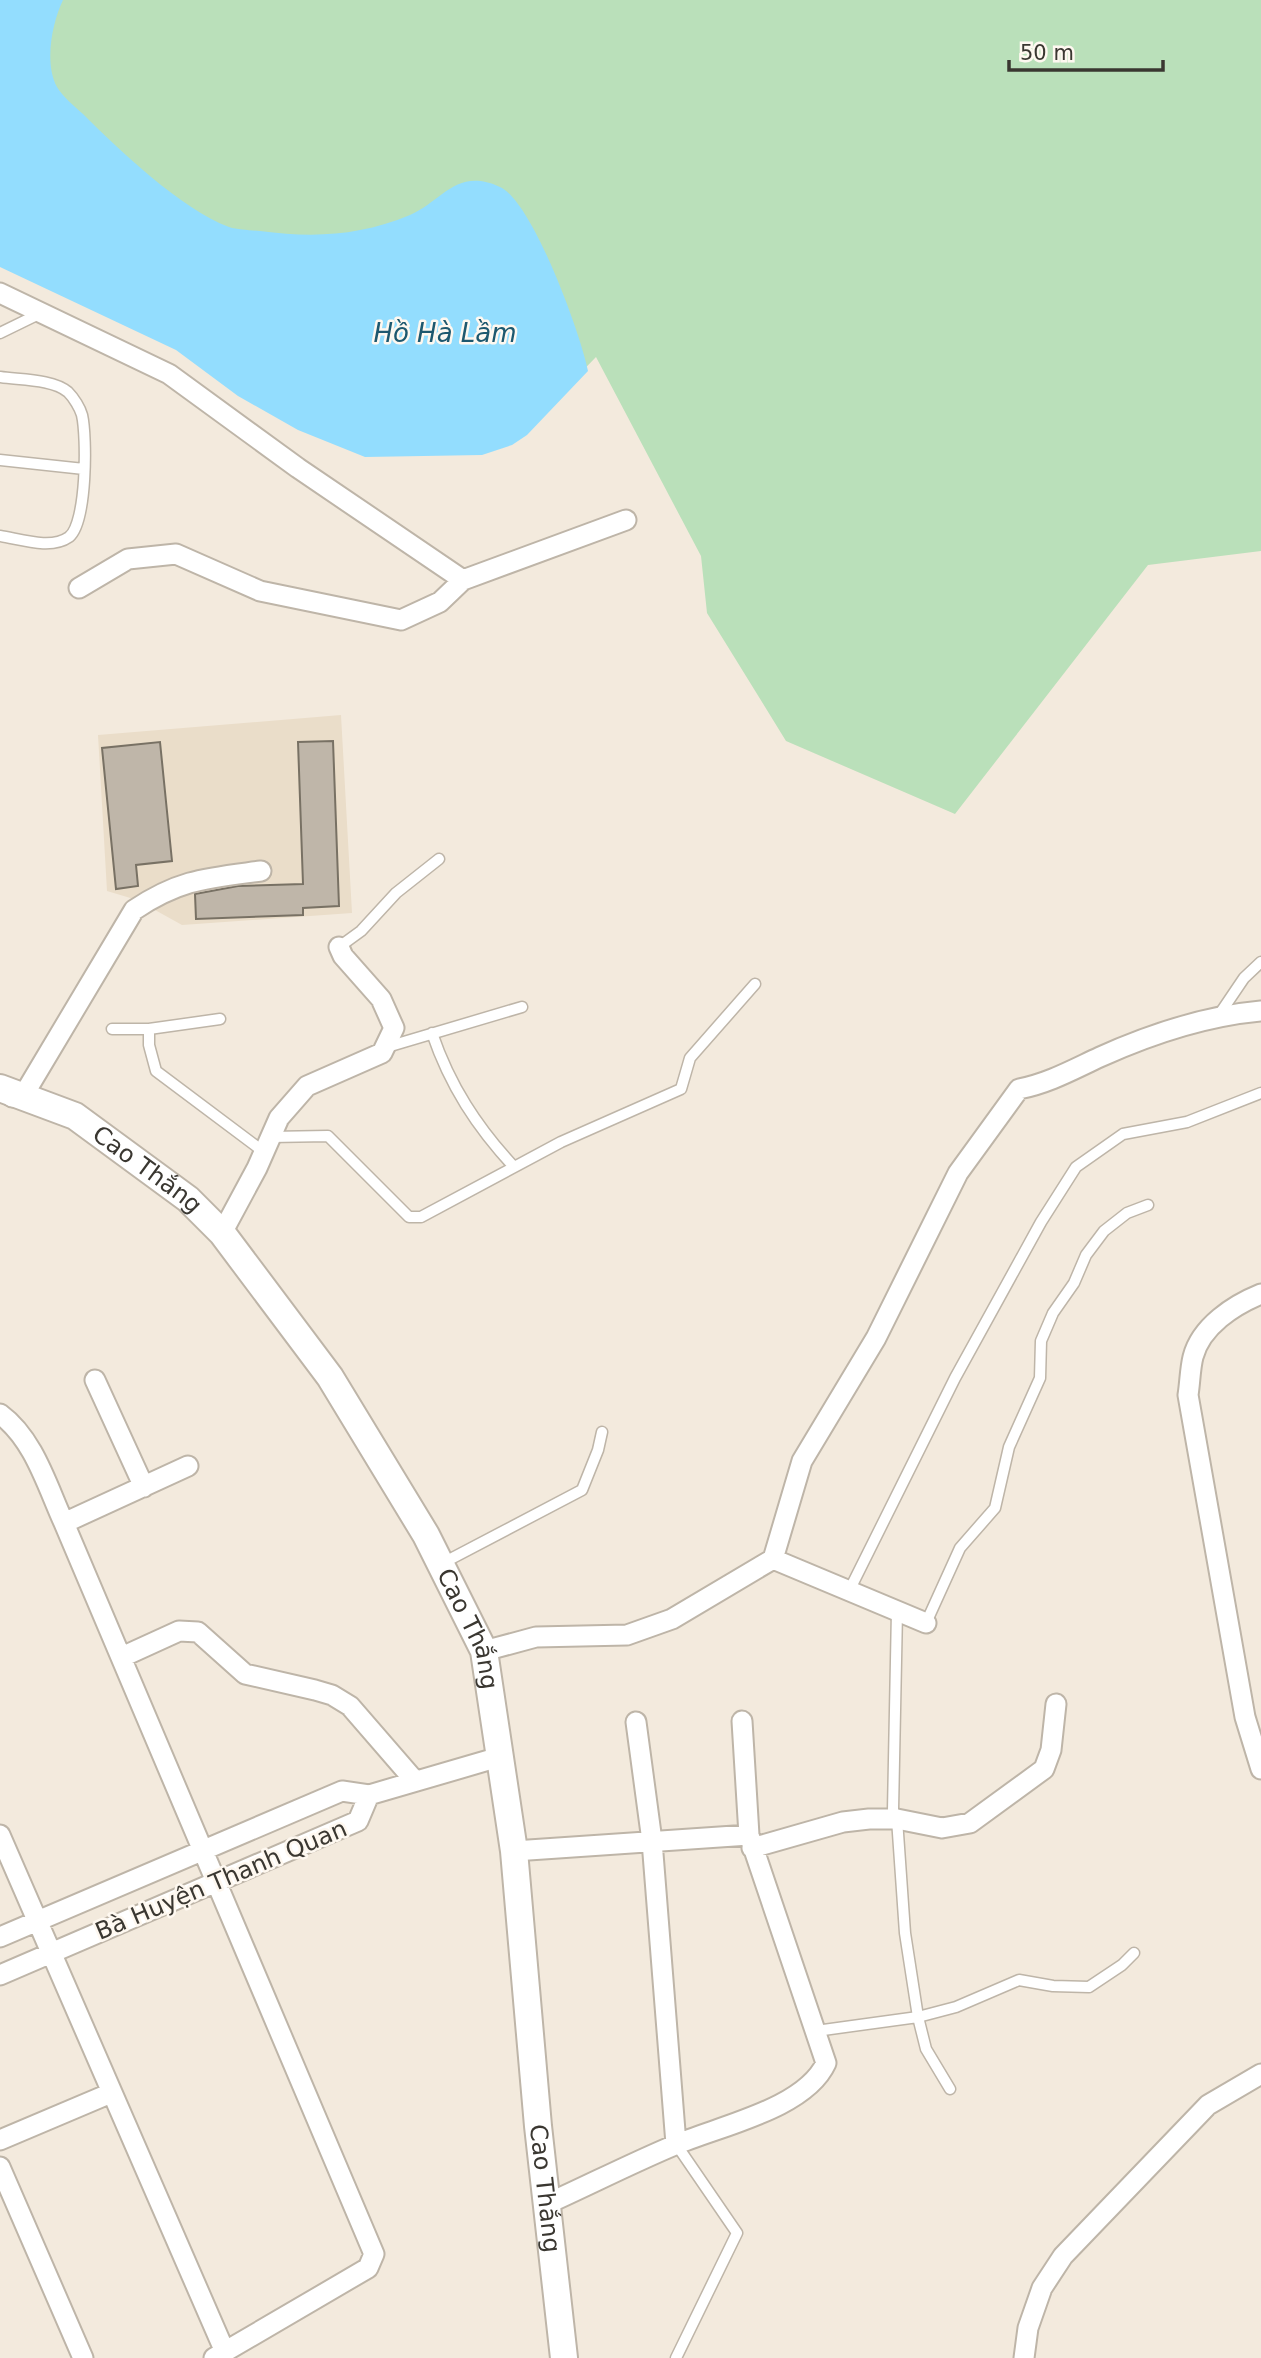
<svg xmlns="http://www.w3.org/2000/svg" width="1261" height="2358" viewBox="0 0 1261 2358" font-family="'DejaVu Sans',sans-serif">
<rect width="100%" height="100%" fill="#f3eadd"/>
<path fill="#eaddc9" d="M341,715L352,913L182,925L137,900L107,891L98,735Z"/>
<path fill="#bae0ba" d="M0,0H1261V551L1148,565L955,814L786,741L707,613L701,556L596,357L524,431L158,339Z"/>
<path fill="#93ddfe" d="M0,0H63C52,23 44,63 57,87C63,97 74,106 83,114C119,150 181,209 229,227C238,230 250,230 260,231C314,238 359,236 410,215C443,201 456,167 500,187C533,202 581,335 588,371L527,435L512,445L482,455L365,457L298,430L238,396L176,350L0,267Z"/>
<path fill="#bfb6a9" stroke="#787164" stroke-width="2" d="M333,741L339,906L303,908V915L196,919L195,894L238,886L303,884L298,742Z
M160,742L172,861L136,865L138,886L116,889L102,748Z"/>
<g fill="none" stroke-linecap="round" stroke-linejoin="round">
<defs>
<path id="service" d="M0,333L41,313
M0,377C20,380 53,379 68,392C74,398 80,408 82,415C87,437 87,523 69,537C51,550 20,539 0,536
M0,460L84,469
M339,947L361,931L396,893L439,859
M1219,1015L1244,978L1261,962
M112,1029H149L220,1019
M149,1029V1045L156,1071L264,1152
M432,1033C450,1086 477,1127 514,1167
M387,1047L522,1007
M270,1137L328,1136L409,1217H421L561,1142L681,1089L690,1058L755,984
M441,1564L582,1490L598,1450L602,1432
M849,1591L955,1378L1041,1222L1076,1167L1123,1134L1187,1122L1261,1093
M897,1611L893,1810L897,1819L905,1933L918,2017L926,2049L950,2089
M926,1623L960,1548L995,1508L1009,1447L1040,1378L1041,1341L1053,1313L1074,1283L1086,1255L1104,1231L1127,1213L1148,1205
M816,2031L918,2017L956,2007L1019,1980L1053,1986L1089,1987L1122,1965L1134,1953
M676,2358L737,2233L676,2144"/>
<path id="minor" d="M0,293L169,374L298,468L463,580
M79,588L128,559L176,554L260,591L401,620L440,602L463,580L626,520
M12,1097L23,1096L134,910C180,879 208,878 261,871
M222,1233L257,1168L279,1118L307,1086L382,1053L394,1028L381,999L343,956L339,947
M1261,1294C1234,1305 1201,1326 1193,1357C1190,1369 1190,1383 1188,1395L1245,1717L1261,1769
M95,1380L144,1487
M0,1414C34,1439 47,1486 64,1523L374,2254L368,2268L214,2358
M64,1523L188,1466
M773,1559L926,1623
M484,1651L536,1637L627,1635L672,1619L773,1559L802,1461L876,1338L958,1173L1019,1089C1049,1083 1072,1070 1100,1057C1151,1034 1205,1016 1261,1011
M122,1657L179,1631L198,1632L245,1674L315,1690L332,1695L350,1706L415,1781
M636,1722L652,1841L676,2144
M0,1835L225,2352
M752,1848L843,1822L869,1819H897L942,1828L970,1823L1044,1769L1051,1750L1056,1704
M514,1851L749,1835
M0,1937L342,1791L369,1795L499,1757
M0,1975L358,1821L369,1795
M0,2140L111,2093
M0,2167L83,2358
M549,2203C591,2184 632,2163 675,2145C719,2126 805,2109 826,2063L749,1835L742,1721
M1024,2358L1028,2328L1042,2288L1063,2256L1208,2105L1261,2074"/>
<g id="secondary">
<path id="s1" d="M0,1088L75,1116L188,1199L222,1233L330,1377L426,1535L484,1651L514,1851L538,2126L564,2358"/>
</g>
</defs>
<use href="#service" stroke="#beb5a8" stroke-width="13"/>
<use href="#minor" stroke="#beb5a8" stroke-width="23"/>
<use href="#secondary" stroke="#beb5a8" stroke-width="30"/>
<use href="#service" stroke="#fff" stroke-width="10"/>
<use href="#minor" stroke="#fff" stroke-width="19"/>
<use href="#secondary" stroke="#fff" stroke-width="26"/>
</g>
<g text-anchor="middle" stroke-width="5" stroke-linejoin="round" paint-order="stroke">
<g font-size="24" fill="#3a3731" stroke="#fef8f0">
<text dy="8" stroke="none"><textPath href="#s1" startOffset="170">Cao Thắng</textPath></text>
<text dy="8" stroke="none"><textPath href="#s1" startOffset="737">Cao Thắng</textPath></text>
<text transform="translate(221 1880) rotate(-23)" y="8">Bà Huyện Thanh Quan</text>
<text dy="8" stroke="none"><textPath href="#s1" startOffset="1304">Cao Thắng</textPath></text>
</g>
<g font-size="26" font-style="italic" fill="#1d586f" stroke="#fef8f0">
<text x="445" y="342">Hồ Hà Lầm</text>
</g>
</g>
<path d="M1009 60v10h154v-10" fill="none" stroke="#3a3731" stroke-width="3.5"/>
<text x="1020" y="60" font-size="21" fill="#3a3731" stroke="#fef8f0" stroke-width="5" paint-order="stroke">50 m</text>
</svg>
